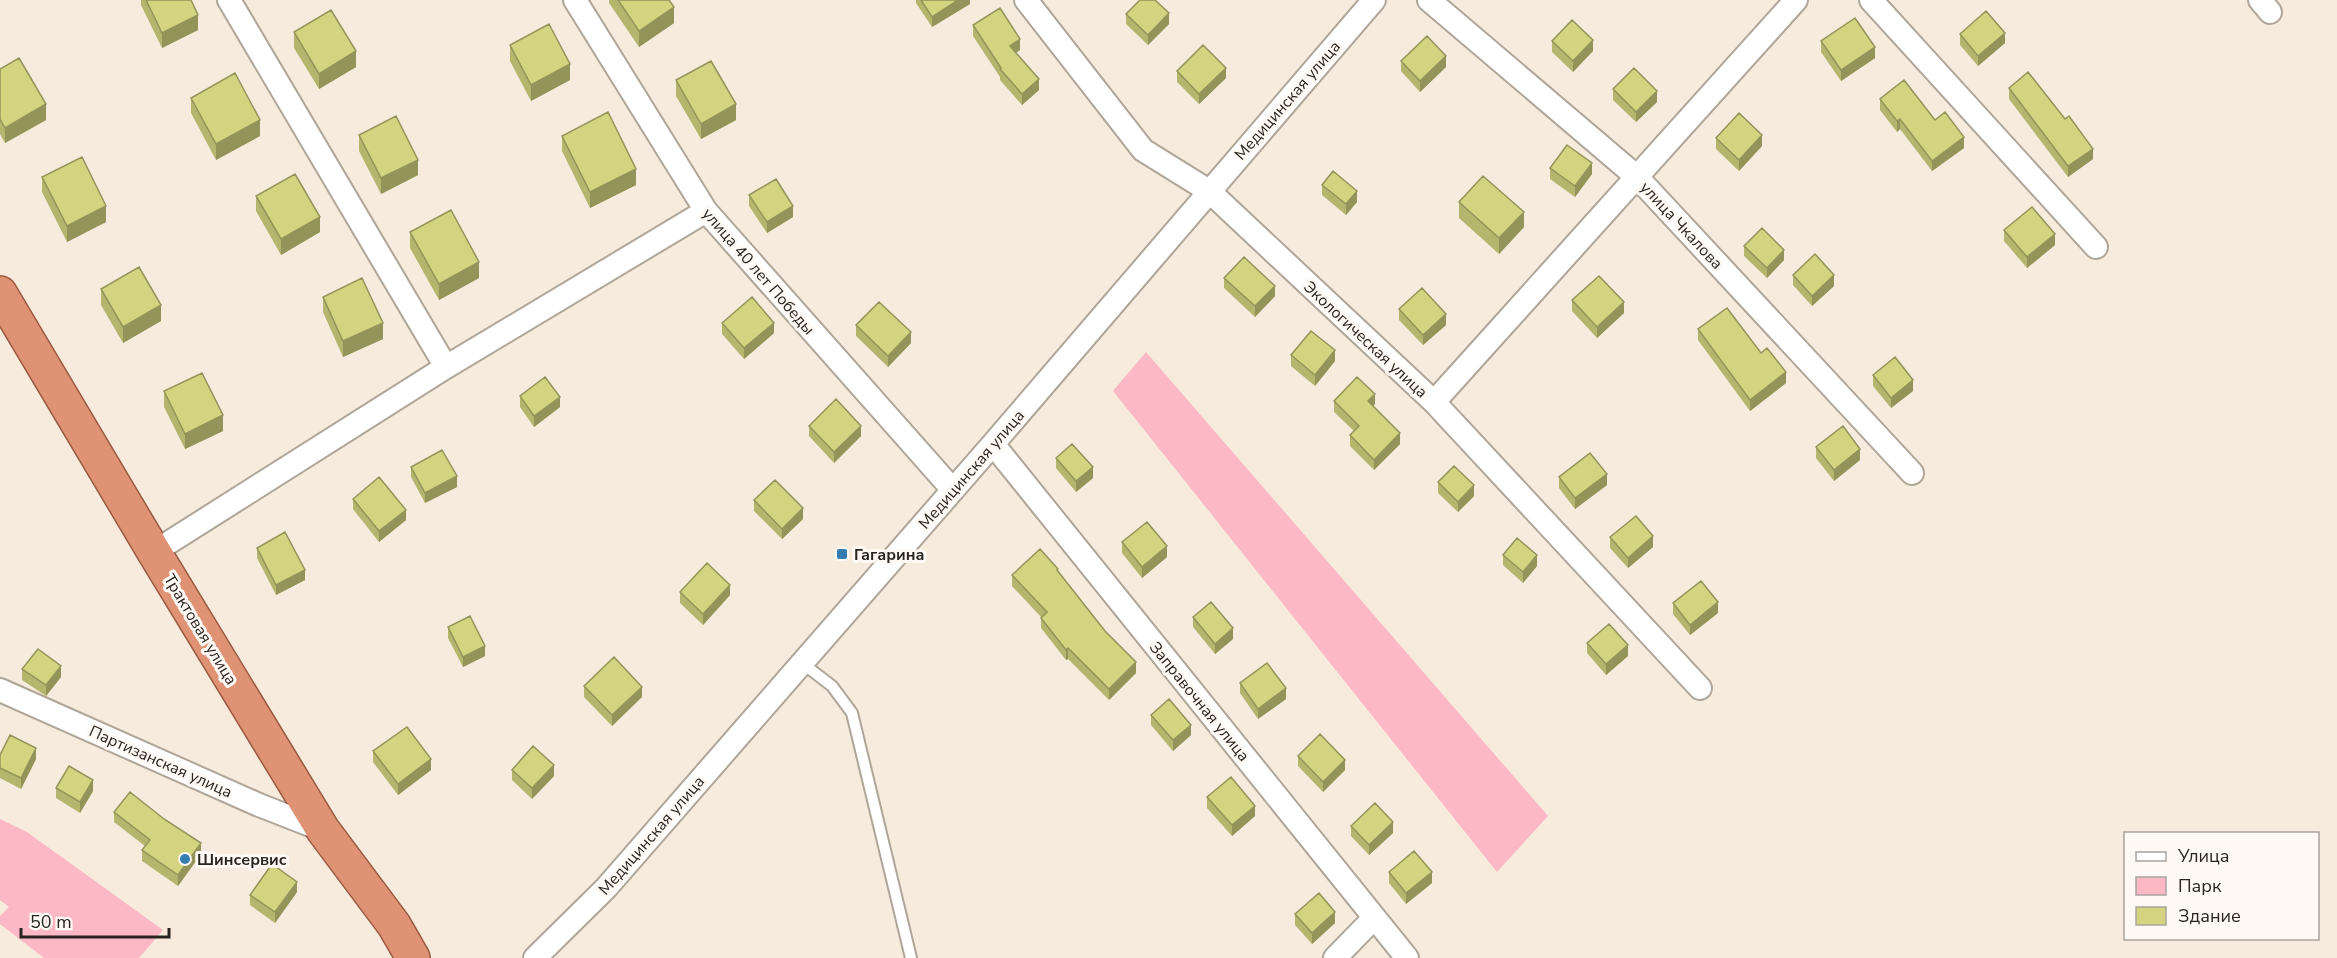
<svg xmlns="http://www.w3.org/2000/svg" width="2337" height="958" viewBox="0 0 2337 958" font-family="'Nunito Sans',sans-serif">
<rect width="100%" height="100%" fill="#f6ebdd"/>
<path fill="#fcb9c5" d="M1146,352L1548,816L1497,872L1113,391Z
M0,819L27,832L163,930L139,958H44L0,924V916L9,907L0,900Z"/>
<g fill="none" stroke-linecap="round" stroke-linejoin="round">
<defs>
<path id="service" d="M802,663L832,686L852,713L911,958"/>
<path id="minor" d="M229,0L446,367
M575,0L706,211L953,490
M1026,0L1143,150L1209,191L1434,402L1700,688
M1429,0L1637,177L1912,473
M1871,0L2096,247
M2260,0L2270,12
M1434,402L1796,0
M993,444L1407,958
M154,552L446,367L706,211
M0,690L259,805L323,830
M535,958L606,888L993,444L1374,0
M1335,958L1374,918"/>
<path id="trunk" d="M0,293L154,552L323,830L394,925L413,958"/>
</defs>
<use href="#service" stroke="#afa598" stroke-width="14"/>
<use href="#minor" stroke="#afa598" stroke-width="26"/>
<use href="#trunk" stroke="#9a5a40" stroke-width="36"/>
<use href="#service" stroke="#fff" stroke-width="10"/>
<use href="#minor" stroke="#fff" stroke-width="22"/>
<use href="#trunk" stroke="#df9274" stroke-width="33"/>
</g>
<path fill="#b5b56e" d="M141,0H191L198,30L162,48L141,5Z
M609,0H669L674,23L639,47L609,3Z
M916,0H970V4L932,27L916,3Z
M1126,14L1169,24L1148,45L1126,24Z
M973,25L1020,50L1016,53L1039,90L1022,105L1000,80V77L973,36Z
M294,32L356,67L319,89L294,48Z
M1960,34L2005,43L1978,66L1960,45Z
M1552,41L1593,51L1573,72L1552,52Z
M1821,41L1875,58L1841,81L1821,52Z
M510,45L570,80L531,101L510,61Z
M1401,61L1446,67L1420,92L1401,71Z
M0,69L46,120L5,143L0,134Z
M1177,71L1226,78L1199,104L1177,82Z
M676,80L736,120L701,139L676,96Z
M2009,88L2093,159L2068,177L2009,99Z
M1613,89L1657,102L1636,122L1613,100Z
M191,98L260,136L216,160L191,113Z
M1880,99L1935,120L1964,148L1932,171L1900,129L1897,132L1880,110Z
M359,135L418,175L381,194L359,151Z
M562,136L636,185L590,208L562,151Z
M1716,138L1762,146L1739,171L1716,149Z
M1550,168L1592,174L1575,197L1550,179Z
M42,177L106,222L67,242L42,192Z
M1322,185L1357,202L1346,215L1322,195Z
M749,195L793,217L767,233L749,206Z
M256,196L320,232L281,255L256,211Z
M1459,202L1524,227L1499,254L1459,218Z
M2004,230L2055,245L2027,268L2004,241Z
M410,232L479,278L439,300L410,248Z
M1744,246L1784,260L1767,278L1744,256Z
M1793,275L1834,286L1812,306L1793,285Z
M1224,278L1275,296L1255,317L1224,288Z
M101,289L161,321L123,343L101,305Z
M323,297L383,339L343,357L323,312Z
M1572,300L1624,313L1597,338L1572,311Z
M1399,309L1446,325L1423,345L1399,320Z
M722,323L774,333L744,359L722,334Z
M856,325L911,343L888,367L856,336Z
M1698,329L1761,353L1786,383L1750,411L1698,340Z
M1291,355L1335,361L1315,386L1291,366Z
M1873,375L1913,391L1891,408L1873,386Z
M164,391L223,431L185,449L164,407Z
M520,396L560,407L534,427L520,407Z
M1334,401L1375,404L1373,406L1400,444L1374,470L1350,446V435L1354,431L1334,412Z
M809,426L861,436L834,463L809,436Z
M1816,447L1860,460L1834,481L1816,458Z
M1056,458L1093,478L1076,492L1056,468Z
M411,467L457,487L425,503L411,477Z
M1559,477L1607,485L1575,509L1559,488Z
M1438,482L1474,496L1458,512L1438,493Z
M353,499L406,520L379,542L353,509Z
M754,500L803,519L782,539L754,511Z
M1610,537L1653,547L1628,568L1610,548Z
M1122,542L1167,557L1142,578L1122,553Z
M257,548L305,580L276,595L257,558Z
M1503,555L1537,566L1523,583L1503,565Z
M1058,572L1136,673L1109,700L1068,659L1066,660L1041,628V617L1012,586V575Z
M680,592L730,595L703,625L680,603Z
M1673,603L1718,613L1690,635L1673,614Z
M1193,617L1233,639L1215,654L1193,627Z
M448,627L485,656L463,667L448,638Z
M1587,643L1628,656L1606,675L1587,653Z
M22,669L61,677L46,696L22,680Z
M1240,683L1286,699L1258,719L1240,693Z
M584,686L642,697L612,726L584,697Z
M1151,715L1191,735L1173,751L1151,725Z
M373,751L431,770L398,795L373,762Z
M0,755L36,759L21,789L0,778Z
M1298,756L1345,770L1323,792L1298,766Z
M512,770L554,776L532,799L512,780Z
M56,788L93,791L80,813L56,798Z
M1207,797L1255,816L1232,836L1207,808Z
M114,812L201,854L178,886L142,861V850L145,846L114,822Z
M1351,826L1393,833L1369,855L1351,836Z
M1389,872L1432,883L1406,904L1389,883Z
M297,892L275,923L250,905V895Z
M1295,914L1335,923L1312,944L1295,925Z"/>
<path fill="#94945a" d="M958,0H970V4L932,27V17Z
M674,7V23L639,47V31Z
M1169,13V24L1148,45V35Z
M198,15V30L162,48V33Z
M2005,33V43L1978,66V56Z
M1020,39V50L1010,57V46Z
M1593,40V51L1573,72V61Z
M1875,47V58L1841,81V70Z
M356,51V67L319,89V74Z
M1446,56V67L1420,92V81Z
M570,64V80L531,101V85Z
M1226,68V78L1199,104V94Z
M1039,79V90L1022,105V94Z
M1657,91V102L1636,122V112Z
M46,104V120L5,143V128Z
M736,104V120L701,139V124Z
M1900,119V129L1897,132V121Z
M260,120V136L216,160V144Z
M1762,135V146L1739,171V160Z
M1964,137V148L1932,171V161Z
M2093,149V159L2068,177V166Z
M418,160V175L381,194V178Z
M1592,163V174L1575,197V186Z
M636,169V185L590,208V192Z
M1357,191V202L1346,215V204Z
M106,206V222L67,242V226Z
M793,206V217L767,233V222Z
M1524,212V227L1499,254V238Z
M320,217V232L281,255V239Z
M2055,234V245L2027,268V257Z
M1784,250V260L1767,278V268Z
M479,262V278L439,300V284Z
M1834,275V286L1812,306V296Z
M1275,286V296L1255,317V306Z
M1624,302V313L1597,338V327Z
M161,305V321L123,343V327Z
M1446,314V325L1423,345V335Z
M383,323V339L343,357V341Z
M774,323V333L744,359V348Z
M911,332V343L888,367V356Z
M1335,350V361L1315,386V375Z
M1786,372V383L1750,411V400Z
M1913,380V391L1891,408V398Z
M1375,394V404L1368,412V401Z
M560,397V407L534,427V416Z
M223,415V431L185,449V434Z
M861,426V436L834,463V452Z
M1400,433V444L1374,470V460Z
M1860,449V460L1834,481V470Z
M1093,467V478L1076,492V481Z
M1607,474V485L1575,509V498Z
M457,476V487L425,503V493Z
M1474,485V496L1458,512V502Z
M803,508V519L782,539V529Z
M406,510V520L379,542V531Z
M1653,536V547L1628,568V558Z
M1167,546V557L1142,578V567Z
M1537,555V566L1523,583V572Z
M305,570V580L276,595V585Z
M730,585V595L703,625V614Z
M1718,602V613L1690,635V625Z
M1233,628V639L1215,654V644Z
M1628,645V656L1606,675V664Z
M485,646V656L463,667V657Z
M1068,648V659L1066,660V650Z
M1136,662V673L1109,700V689Z
M61,666V677L46,696V685Z
M642,687V697L612,726V715Z
M1286,688V699L1258,719V709Z
M1191,725V735L1173,751V740Z
M36,748V759L21,789V778Z
M431,759V770L398,795V784Z
M1345,760V770L1323,792V782Z
M554,765V776L532,799V788Z
M93,780V791L80,813V802Z
M1255,806V816L1232,836V825Z
M1393,822V833L1369,855V845Z
M201,843V854L178,886V875Z
M1432,872V883L1406,904V893Z
M297,882V892L275,923V912Z
M1335,912V923L1312,944V933Z"/>
<path fill="#d3d380" stroke="#94945a" stroke-width="1.5" d="M146,0H191L198,15L162,33Z
M618,0H669L674,7L639,31Z
M921,0H958L932,17Z
M1140,0H1155L1169,13L1148,35L1126,14Z
M1000,8L1020,39L1010,46L1039,79L1022,94L1000,69L1001,68L973,25Z
M331,10L356,51L319,74L294,32Z
M1986,11L2005,33L1978,56L1960,34Z
M1855,18L1875,47L1841,70L1821,41Z
M1572,20L1593,40L1573,61L1552,41Z
M549,24L570,64L531,85L510,45Z
M1427,36L1446,56L1420,81L1401,61Z
M1203,45L1226,68L1199,94L1177,71Z
M19,58L46,104L5,128L0,119V69Z
M711,61L736,104L701,124L676,80Z
M1634,68L1657,91L1636,112L1613,89Z
M2028,72L2065,119L2069,116L2093,149L2068,166L2009,88Z
M235,73L260,120L216,144L191,98Z
M1904,80L1935,120L1945,112L1964,137L1932,161L1900,119L1897,121L1880,99Z
M608,112L636,169L590,192L562,136Z
M1739,113L1762,135L1739,160L1716,138Z
M396,116L418,160L381,178L359,135Z
M1567,145L1592,163L1575,186L1550,168Z
M82,157L106,206L67,226L42,177Z
M1333,171L1357,191L1346,204L1322,185Z
M295,174L320,217L281,239L256,196Z
M1483,176L1524,212L1499,238L1459,202Z
M776,179L793,206L767,222L749,195Z
M2032,207L2055,234L2027,257L2004,230Z
M451,210L479,262L439,284L410,232Z
M1762,228L1784,250L1767,268L1744,246Z
M1815,254L1834,275L1812,296L1793,275Z
M1244,257L1275,286L1255,306L1224,278Z
M139,267L161,305L123,327L101,289Z
M1599,276L1624,302L1597,327L1572,300Z
M362,278L383,323L343,341L323,297Z
M1422,288L1446,314L1423,335L1399,309Z
M752,297L774,323L744,348L722,323Z
M879,302L911,332L888,356L856,325Z
M1727,308L1761,353L1767,348L1786,372L1750,400L1698,329Z
M1311,331L1335,350L1315,375L1291,355Z
M1895,357L1913,380L1891,398L1873,375Z
M202,373L223,415L185,434L164,391Z
M545,377L560,397L534,416L520,396Z
M1357,377L1375,394L1368,401L1400,433L1374,460L1350,435L1359,426L1334,401Z
M836,399L861,426L834,452L809,426Z
M1843,426L1860,449L1834,470L1816,447Z
M1072,444L1093,467L1076,481L1056,458Z
M442,450L457,476L425,493L411,467Z
M1590,453L1607,474L1575,498L1559,477Z
M1454,466L1474,485L1458,502L1438,482Z
M379,477L406,510L379,531L353,499Z
M775,480L803,508L782,529L754,500Z
M1636,516L1653,536L1628,558L1610,537Z
M1147,522L1167,546L1142,567L1122,542Z
M285,532L305,570L276,585L257,548Z
M1517,538L1537,555L1523,572L1503,555Z
M1040,549L1058,569L1057,570L1105,631L1136,662L1109,689L1068,648L1066,650L1041,618L1047,612L1012,575Z
M707,563L730,585L703,614L680,592Z
M1701,581L1718,602L1690,625L1673,603Z
M1211,602L1233,628L1215,644L1193,617Z
M470,616L485,646L463,657L448,627Z
M1609,624L1628,645L1606,664L1587,643Z
M38,649L61,666L46,685L22,669Z
M614,657L642,687L612,715L584,686Z
M1267,663L1286,688L1258,709L1240,683Z
M1169,699L1191,725L1173,740L1151,715Z
M407,727L431,759L398,784L373,751Z
M1320,734L1345,760L1323,782L1298,756Z
M10,735L36,748L21,778L0,768V755Z
M533,746L554,765L532,788L512,770Z
M69,766L93,780L80,802L56,788Z
M1231,777L1255,806L1232,825L1207,797Z
M130,792L164,819L201,843L178,875L142,850L150,840L114,812Z
M1375,803L1393,822L1369,845L1351,826Z
M1414,851L1432,872L1406,893L1389,872Z
M272,864L297,882L275,912L250,895Z
M1319,893L1335,912L1312,933L1295,914Z"/>
<g fill="#347db1" stroke="#fef9f4" stroke-width="2">
<rect x="836" y="548" width="12" height="12" rx="3"/>
<circle cx="185" cy="859" r="6"/>
</g>
<g text-anchor="middle" stroke-width="6" stroke-linejoin="round" paint-order="stroke">
<g font-size="16" fill="#282520" stroke="#fef9f4">
<text transform="translate(1287 100) rotate(-49)" y="6">Медицинская улица</text>
<text transform="translate(1682 225) rotate(47)" y="6">улица Чкалова</text>
<text transform="translate(759 271) rotate(49)" y="6">улица 40 лет Победы</text>
<text transform="translate(1366 339) rotate(43)" y="6">Экологическая улица</text>
<text transform="translate(971 469) rotate(-49)" y="6">Медицинская улица</text>
<text transform="translate(201 629) rotate(59)" y="6">Трактовая улица</text>
<text transform="translate(1200 701) rotate(51)" y="6">Заправочная улица</text>
<text transform="translate(161 761) rotate(24)" y="6">Партизанская улица</text>
<text transform="translate(651 835) rotate(-49)" y="6">Медицинская улица</text>
</g>
<g font-size="16" font-weight="bold" fill="#282520" stroke="#fef9f4" text-anchor="start">
<text x="854" y="560">Гагарина</text>
<text x="197" y="865">Шинсервис</text>
</g>
</g>
<rect x="2124" y="832" width="195" height="108" fill="#fef9f4" stroke="#a8a49f" stroke-width="1.5"/>
<rect x="2136" y="852" width="30" height="9" fill="#ffffff" stroke="#a8a49f" stroke-width="1.5"/>
<text x="2178" y="862" font-size="18" fill="#282520">Улица</text>
<rect x="2136" y="877" width="30" height="18" fill="#fcb9c5" stroke="#a8a49f" stroke-width="1.5"/>
<text x="2178" y="892" font-size="18" fill="#282520">Парк</text>
<rect x="2136" y="907" width="30" height="18" fill="#d3d380" stroke="#a8a49f" stroke-width="1.5"/>
<text x="2178" y="922" font-size="18" fill="#282520">Здание</text>
<path d="M21 928v9h148v-9" fill="none" stroke="#282520" stroke-width="3"/>
<text x="30" y="928" font-size="18" fill="#282520" stroke="#fef9f4" stroke-width="4.5" paint-order="stroke">50 m</text>
</svg>
